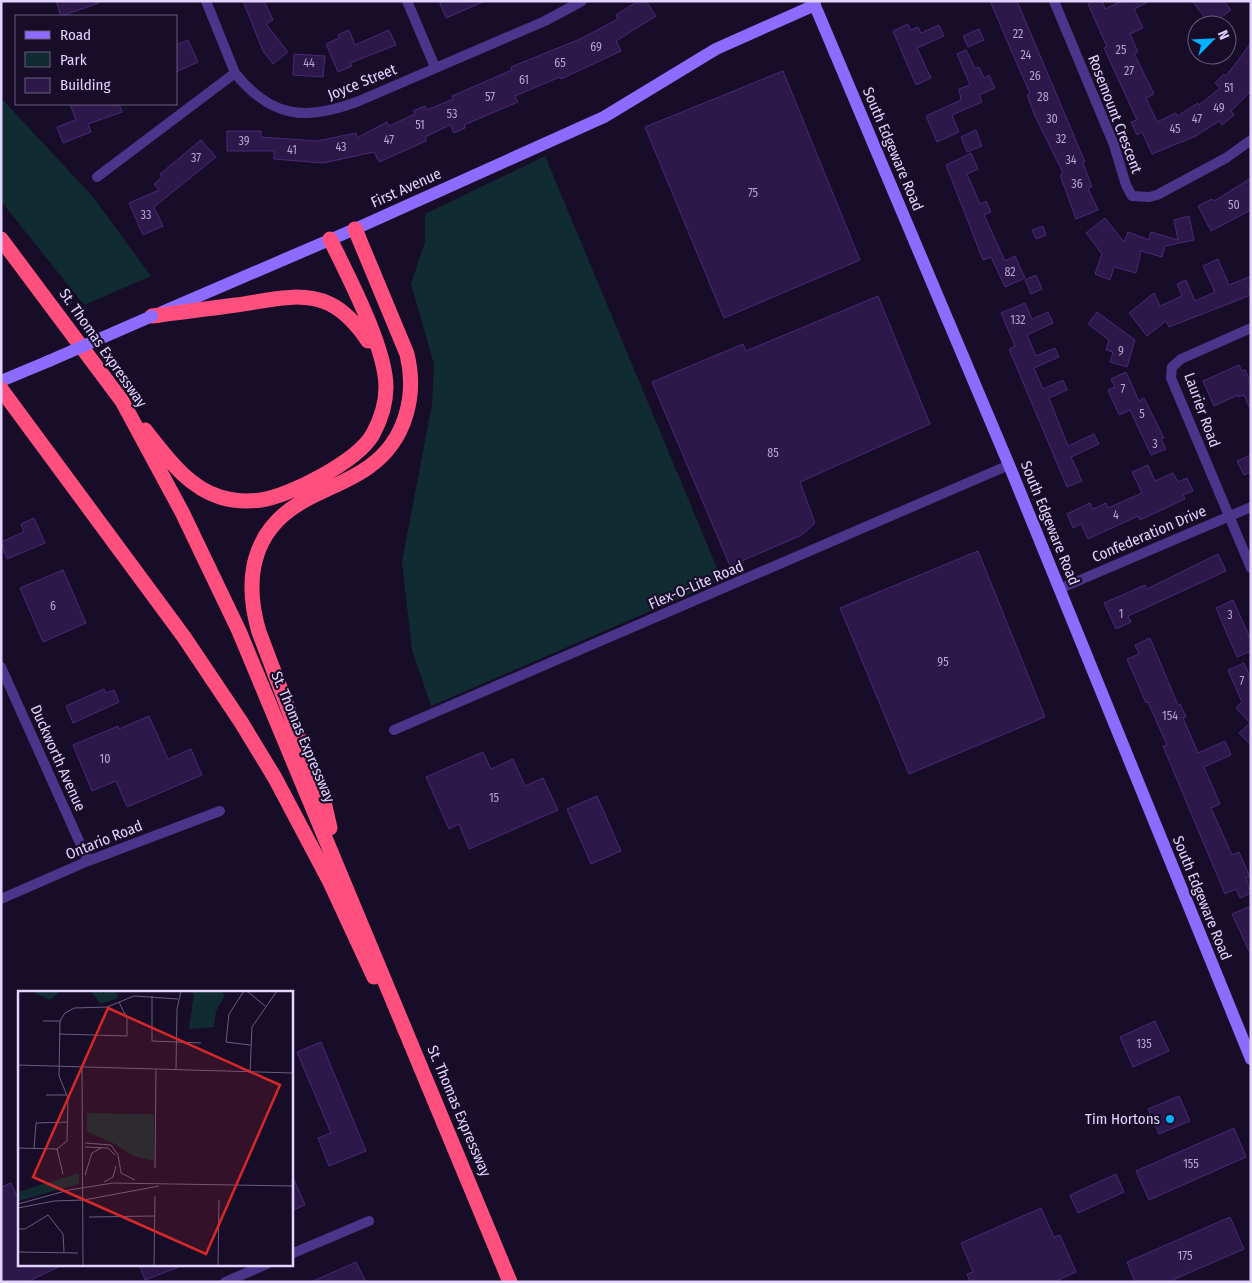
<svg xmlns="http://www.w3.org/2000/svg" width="1252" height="1283" viewBox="0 0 1252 1283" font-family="'Fira Sans Condensed',sans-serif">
<rect width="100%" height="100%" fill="#170d28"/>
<path fill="#102c32" d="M1,98L93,197L151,276L84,305L1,201Z
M545,156L722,580L431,706L412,650L402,562L432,404L434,364L411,284L425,242V214Z"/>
<path fill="#2d184a" stroke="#492878" d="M56,1H99V3L61,16Z
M243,1H264L273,20L266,24L288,52L273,64L263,51Z
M439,1H485L446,18Z
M638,1H646L656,16L616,41L621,51L561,79L560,77L515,96L518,102L464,125L465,128L454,133L450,125L425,137L426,141L379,162L374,152L323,163L274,159V151H227V131H261V137L317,141L356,133L357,138L387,122L389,126L415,114L413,111L425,106L427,110L453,99L452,96L512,70L511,67L580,39L618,19L616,15Z
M990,1H1017L1085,162L1083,163L1092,187L1088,188L1098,210L1076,219L1060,175L1063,173L1035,116L1027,95L1030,94Z
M1094,1H1102L1105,9L1122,1H1150L1134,9L1143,28L1130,34L1138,52L1134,53L1154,94L1146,98L1157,122L1176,113L1177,116L1198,103L1199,105L1220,88L1215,83L1224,74L1226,76L1251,43V91L1231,111L1234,115L1222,125L1219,121L1196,136L1152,154L1142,132L1137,135L1131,122L1137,120L1104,48L1107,47L1088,4Z
M1192,1H1224L1231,10L1211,25Z
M908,24L911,30L918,27L921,33L939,25L944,36L917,48L931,78L916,85L893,31Z
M979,29L984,40L968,47L963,36Z
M349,30L355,45L389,30L396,45L350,63L352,66L338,72L326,44L339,38L338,35Z
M188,40L198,62L176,72V45Z
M966,50L975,68L979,67L984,78L989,75L995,88L979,95L982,102L952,115L959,132L937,142L926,116L961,100L959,89L970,85L957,54Z
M294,54L325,56L323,77L293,75Z
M783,71L860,260L724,318L645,127Z
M70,104H119L122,112L88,124L91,132L63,143L57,127L76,120Z
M976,130L982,146L967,152L961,137Z
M201,140L216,157L154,207L163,226L143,235L129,203L159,190L154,184L162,177L160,174Z
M971,153L978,169L967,174L980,204L986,201L991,212L984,215L1005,261L1015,256L1025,278L1005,287L991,257L983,260L946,165Z
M1251,178V210L1211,231L1198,206L1212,199L1214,201Z
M1189,216L1194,240L1165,246L1162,257L1141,251L1136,273L1114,267L1110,280L1095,274L1102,254L1086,233L1105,218L1124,242L1128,232L1149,240L1151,232L1178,240L1174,220Z
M1043,226L1046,235L1036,239L1032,230Z
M1218,259L1229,285L1251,276V295L1169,327L1166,321L1147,336L1129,313L1154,293L1160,306L1182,296L1177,284L1186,280L1195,301L1215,292L1203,266Z
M1036,275L1042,289L1031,294L1025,280Z
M878,296L930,424L800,482L815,523L802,535L730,566L652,382L743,344L746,351Z
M1025,303L1032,319L1048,312L1053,323L1027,335L1036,356L1055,348L1059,357L1034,368L1043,389L1063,380L1067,390L1049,398L1068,446L1094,434L1099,444L1071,457L1082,481L1067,487L1009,349L1015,346L1001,313Z
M1097,312L1135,340L1127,367L1110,362L1113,352L1106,350L1109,340L1088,324Z
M1239,365L1242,371L1245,370L1251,383V411L1244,395L1238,397V395L1214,406L1203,381Z
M1126,372L1139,401L1144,398L1164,438L1161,439L1166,449L1151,455L1130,410L1119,415L1108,390L1115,387L1111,379Z
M1251,455V472L1244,475L1237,461Z
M1148,465L1155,481L1173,473L1178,482L1187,478L1193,491L1183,495L1185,499L1140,520L1138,516L1088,539L1081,524L1073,528L1067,514L1090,503L1093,509L1106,503L1108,508L1142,493L1132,472Z
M34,518L45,543L7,559L1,542L24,532L21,524Z
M978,551L1045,717L909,774L840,608Z
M1218,554L1226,571L1128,616L1131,622L1116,629L1104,603L1145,585L1147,589Z
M63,570L86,623L43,642L20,588Z
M1233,600L1251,640V651L1237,657L1216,608Z
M1150,638L1178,705L1180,704L1186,717L1183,718L1198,753L1225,741L1231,755L1204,767L1220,804L1211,808L1232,855L1239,852L1250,877L1246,878L1251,893L1240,898L1236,889L1225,894L1163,746L1167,745L1148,702L1146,703L1127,659L1139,654L1135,645Z
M1244,663L1251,679V745L1239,733L1250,723L1236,708L1242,702L1228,670Z
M104,689L106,693L114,690L119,702L73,723L66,706Z
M149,716L168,759L191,749L202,775L127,807L116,781L92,791L73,745L118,726L119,729Z
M483,752L491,769L513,759L525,786L543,778L558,810L469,849L459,824L449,829L426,777Z
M597,796L621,851L591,864L567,809Z
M1251,906V955L1232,914Z
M1155,1021L1169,1051L1133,1067L1120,1037Z
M321,1042L366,1151L329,1166L318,1138L331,1133L297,1052Z
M1179,1096L1190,1121L1159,1134L1148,1109Z
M1234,1128L1246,1157L1149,1200L1136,1171Z
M291,1173L305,1205L291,1211Z
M1116,1174L1124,1192L1078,1213L1070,1195Z
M11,1183L19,1200V1264H65L27,1282H1V1187Z
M1041,1208L1054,1237L1060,1235L1076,1272L1054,1282H970L967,1274L973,1272L961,1243Z
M1230,1217L1244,1249L1168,1282H1135L1127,1262Z
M356,1262L366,1282H311Z
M139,1264H184V1265L145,1280Z"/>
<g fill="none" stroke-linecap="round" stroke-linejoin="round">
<path stroke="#4a358b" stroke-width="10" d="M206,1L235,73C272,119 306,121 359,101L545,21L582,1
M407,1L435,67
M1054,1L1114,145L1126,185L1132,196L1149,197L1157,195L1226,158L1251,140
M97,177L235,73
M1251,328L1181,359L1172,367L1171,378L1251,568
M1059,589L1251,507
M1,667L88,861
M394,730L1009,465
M1,899L88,861L220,811
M291,1254L369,1221
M225,1282L267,1264"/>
<path stroke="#8e6bff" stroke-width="12" d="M813,1L1009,465L1251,1059
M162,312L355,229L604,117L716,49L815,5
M1,381L49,361"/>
<path stroke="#ff4f7f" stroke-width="15" d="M1,239L122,401L182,512L239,631L510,1282
M152,316C180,312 208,309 236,305C267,301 300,290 330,304C346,312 358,326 368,341
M1,389L184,637L241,722L275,778L330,882L374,977
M145,430C165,455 187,487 220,497C233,501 247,502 261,500C290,496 358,461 373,434C380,421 386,403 386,387C386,348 348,276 330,239
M330,828L325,806L259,632C244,581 251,532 300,503C323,489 349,482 370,466C406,440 417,395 407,354L355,229"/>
<path stroke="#8e6bff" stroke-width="12" d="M49,361L152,316"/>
</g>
<circle fill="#00b1ff" stroke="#170d28" stroke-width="2" cx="1170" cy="1119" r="5"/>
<g text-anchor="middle" stroke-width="4.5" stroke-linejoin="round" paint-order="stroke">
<g font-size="12" fill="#b5a5d2">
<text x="1018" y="38">22</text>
<text x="596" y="51">69</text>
<text x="1121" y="54">25</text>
<text x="1026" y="59">24</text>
<text x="309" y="67">44</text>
<text x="560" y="67">65</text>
<text x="1129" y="75">27</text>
<text x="1035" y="80">26</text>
<text x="524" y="84">61</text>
<text x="1229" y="92">51</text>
<text x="490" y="101">57</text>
<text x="1043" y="101">28</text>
<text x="1219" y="112">49</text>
<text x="452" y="118">53</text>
<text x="1052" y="123">30</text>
<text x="1197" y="123">47</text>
<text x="420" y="129">51</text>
<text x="1175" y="133">45</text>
<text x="1061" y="143">32</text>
<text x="389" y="144">47</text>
<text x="244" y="145">39</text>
<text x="341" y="151">43</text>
<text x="292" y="154">41</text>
<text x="196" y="162">37</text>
<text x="1071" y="164">34</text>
<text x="1077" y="188">36</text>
<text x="753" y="197">75</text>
<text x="1234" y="209">50</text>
<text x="146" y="219">33</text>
<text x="1010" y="276">82</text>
<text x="1018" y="324">132</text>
<text x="1121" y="355">9</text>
<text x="1123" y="393">7</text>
<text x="1142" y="418">5</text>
<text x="1155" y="448">3</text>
<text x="773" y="457">85</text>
<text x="1116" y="519">4</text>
<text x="53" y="610">6</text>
<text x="1121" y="618">1</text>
<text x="1230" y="619">3</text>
<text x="943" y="666">95</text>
<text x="1242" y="685">7</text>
<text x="1170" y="720">154</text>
<text x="105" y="763">10</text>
<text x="494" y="802">15</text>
<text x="1144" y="1048">135</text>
<text x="1191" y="1168">155</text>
<text x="1185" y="1260">175</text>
</g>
<g font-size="15" fill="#e2d4ff" stroke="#170d28">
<text transform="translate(362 82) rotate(-22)" y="5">Joyce Street</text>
<text transform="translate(1115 114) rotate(69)" y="5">Rosemount Crescent</text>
<text transform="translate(893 149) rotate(67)" y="5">South Edgeware Road</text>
<text transform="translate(406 188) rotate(-24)" y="5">First Avenue</text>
<text transform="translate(103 348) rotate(55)" y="5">St. Thomas Expressway</text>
<text transform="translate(1202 410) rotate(70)" y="5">Laurier Road</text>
<text transform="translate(1050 523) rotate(68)" y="5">South Edgeware Road</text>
<text transform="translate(1149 534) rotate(-23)" y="5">Confederation Drive</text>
<text transform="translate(696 585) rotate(-23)" y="5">Flex-O-Lite Road</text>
<text transform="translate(303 737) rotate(67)" y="5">St. Thomas Expressway</text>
<text transform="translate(58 758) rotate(66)" y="5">Duckworth Avenue</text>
<text transform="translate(104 840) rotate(-22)" y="5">Ontario Road</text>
<text transform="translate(1202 898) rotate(68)" y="5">South Edgeware Road</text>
<text transform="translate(459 1111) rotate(67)" y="5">St. Thomas Expressway</text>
</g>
<g font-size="15" fill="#e2d4ff" stroke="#170d28" text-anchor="end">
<text x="1160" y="1124">Tim Hortons</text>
</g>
</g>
<g transform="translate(18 991)">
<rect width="275" height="275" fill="#170d28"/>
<path d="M12,0H41L33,9ZM73,0H85L86,4V0H98L100,7L83,13ZM168,0H202L207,4L198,20L196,36L171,38L176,3ZM69,122L136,123V170L115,165L95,152L69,141ZM61,182V193L0,210V201Z" fill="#102c32"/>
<path fill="none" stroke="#685d7e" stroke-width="1" d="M226,0L211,23L208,51L232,54M229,0L247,15M134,5V50L183,52M25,30H42M41,43L109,45V28L101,11M0,74L275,82M64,76L65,275M158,78L159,18L163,0M232,81L234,36L259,0M28,104H49M67,152L93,154L100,164L103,182L117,189M67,156L90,157L97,164M0,157L39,158L49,150L50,107L41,85L42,30L47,22L56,17L89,16L116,5L160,8M16,158L18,132L50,131M39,158L45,183M137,177L138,78M67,184L74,162L83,157M86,191L95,186L98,175M0,213L51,199L95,192L275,195M0,217L36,210L66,209L141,195M71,226L136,225M0,238H7L30,224L45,243L46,261M0,261L60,262M136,275L137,205M200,275L201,209"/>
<path fill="#d62828" fill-opacity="0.15" stroke="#d62828" stroke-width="2.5" d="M90,17L262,94L188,263L15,186Z"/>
<rect width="275" height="275" fill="none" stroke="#e2d4ff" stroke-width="2.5"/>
</g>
<rect width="1252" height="1283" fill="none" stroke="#e2d4ff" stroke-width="5"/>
<rect x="15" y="15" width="162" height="90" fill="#170d28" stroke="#685d7e"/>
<rect x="25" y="31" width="25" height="8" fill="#8e6bff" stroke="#685d7e"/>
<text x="60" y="40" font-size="15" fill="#e2d4ff">Road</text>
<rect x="25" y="52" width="25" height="15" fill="#102c32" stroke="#685d7e"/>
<text x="60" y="65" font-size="15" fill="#e2d4ff">Park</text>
<rect x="25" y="78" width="25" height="15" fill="#2d184a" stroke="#685d7e"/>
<text x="60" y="90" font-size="15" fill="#e2d4ff">Building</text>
<g transform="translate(1212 40) rotate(66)"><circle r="24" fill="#170d28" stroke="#685d7e"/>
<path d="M0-4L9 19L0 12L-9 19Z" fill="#00b1ff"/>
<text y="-8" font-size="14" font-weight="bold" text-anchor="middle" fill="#e2d4ff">N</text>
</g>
</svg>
